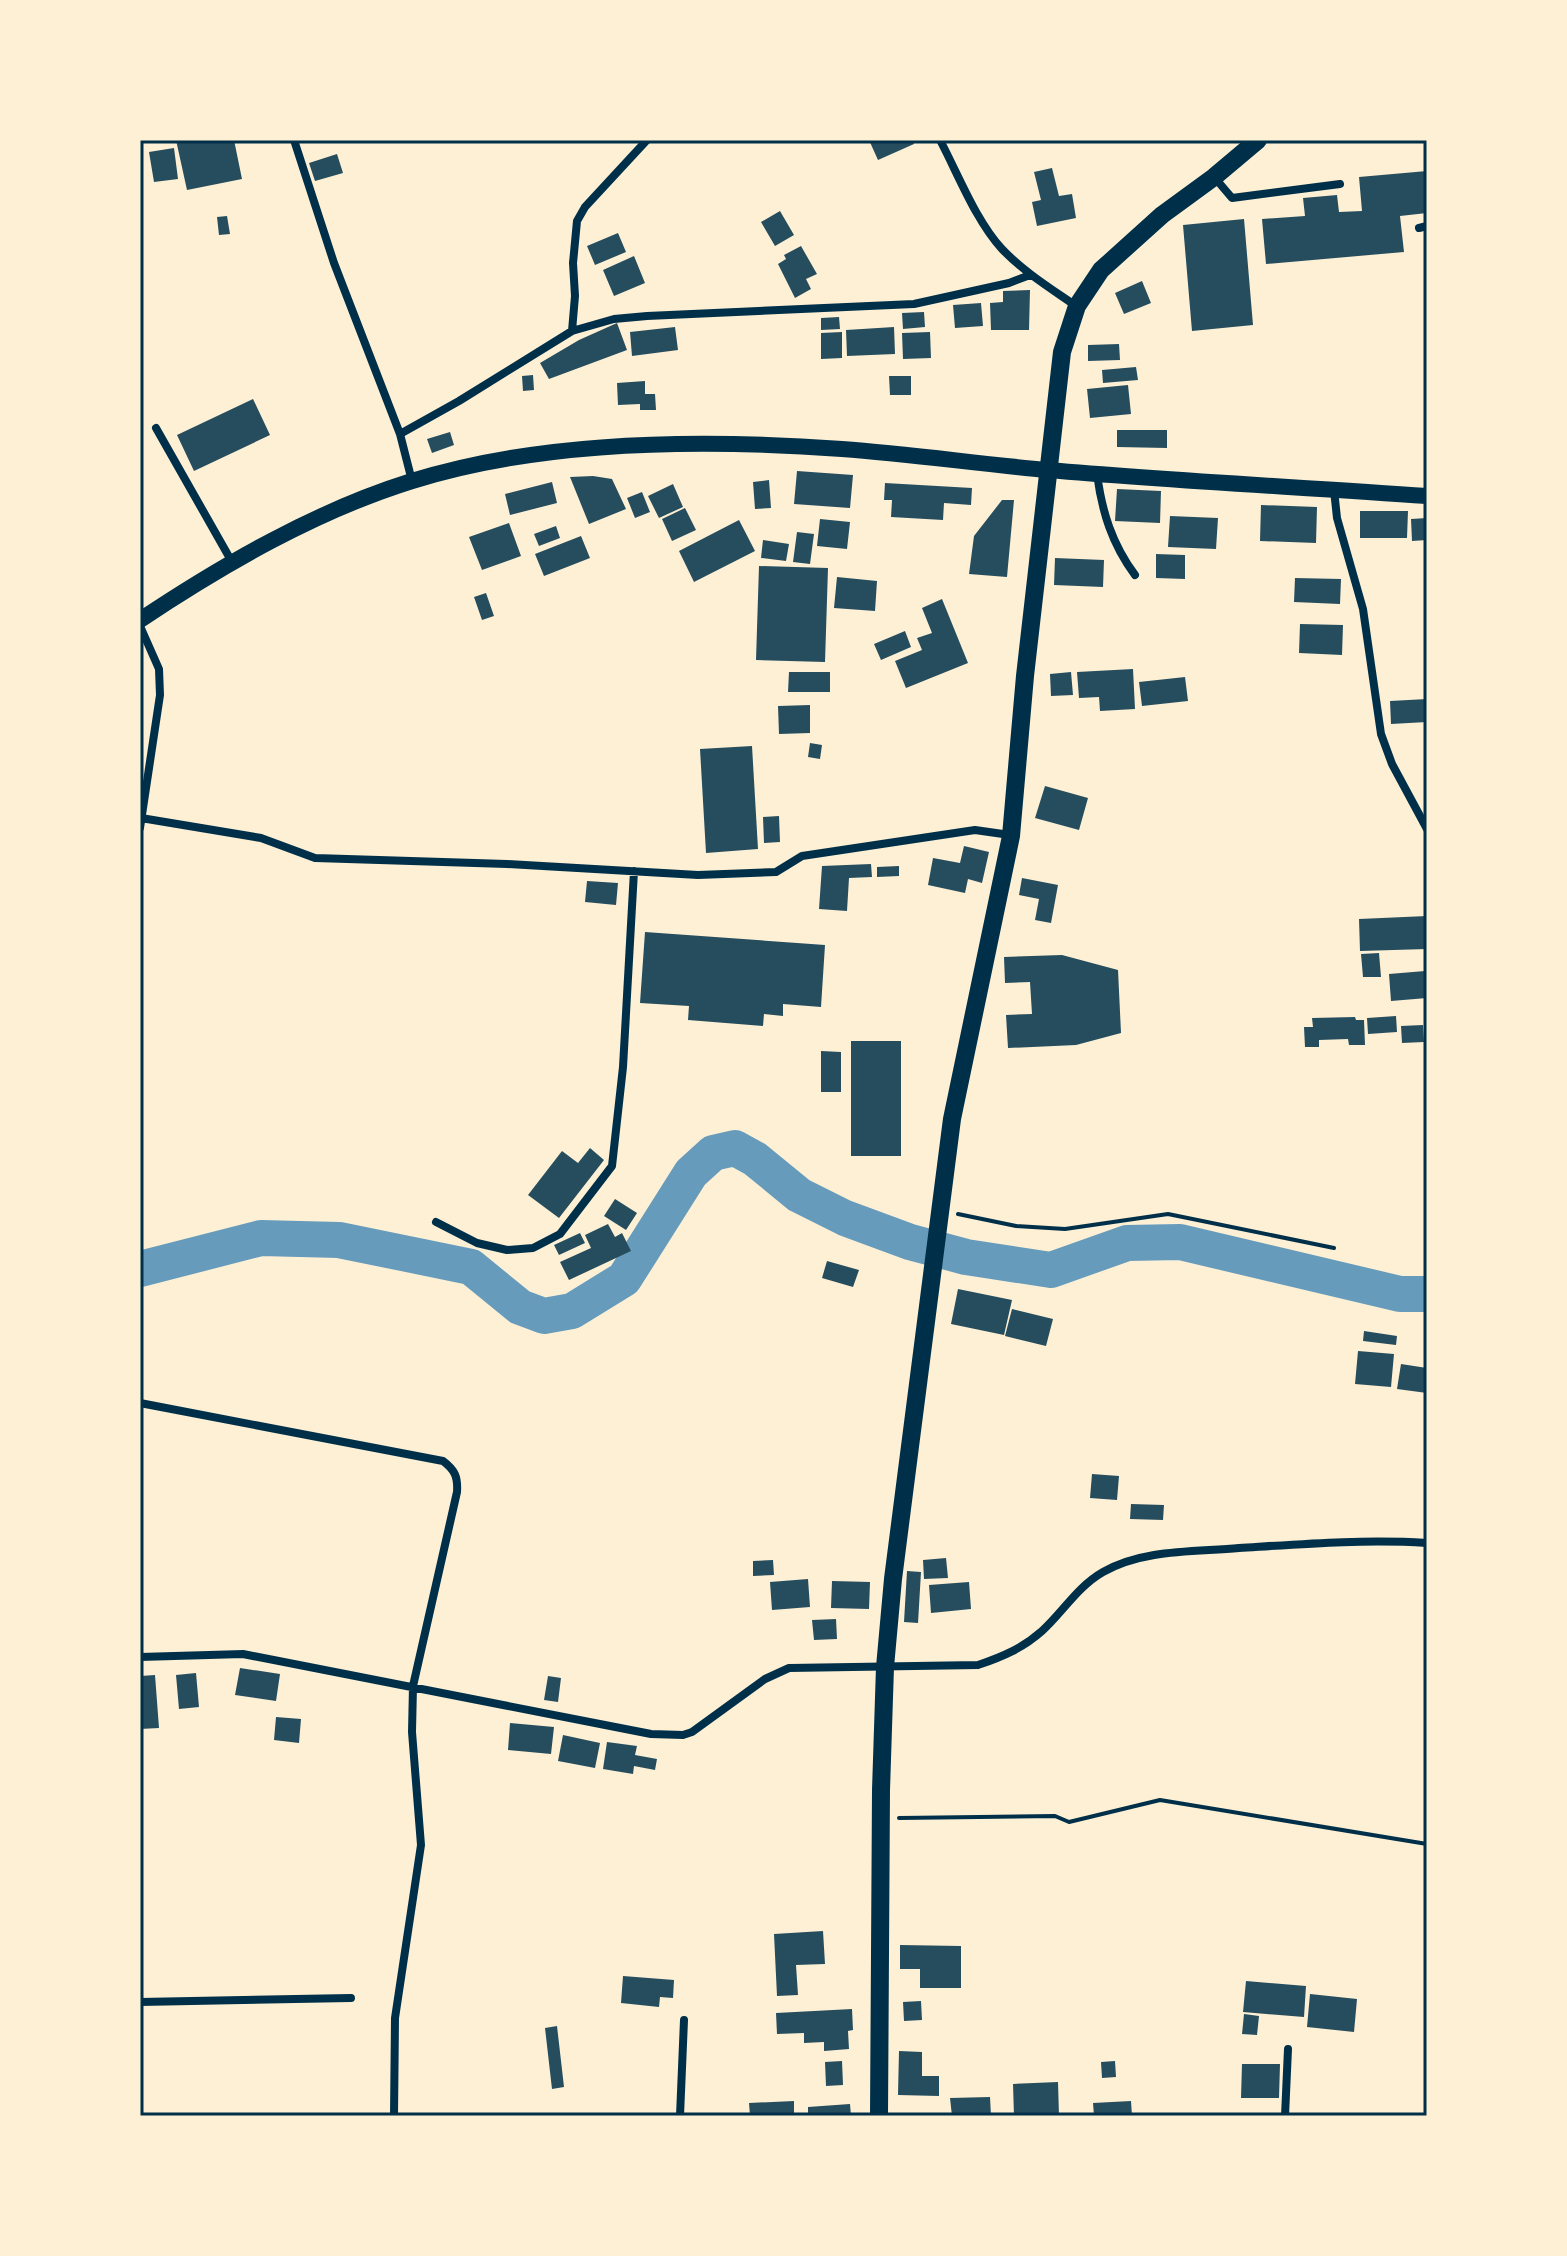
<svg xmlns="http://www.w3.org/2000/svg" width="1567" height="2256" viewBox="0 0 1567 2256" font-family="Jost,sans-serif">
<rect width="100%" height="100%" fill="#fdf0d5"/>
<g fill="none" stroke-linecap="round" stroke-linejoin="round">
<path stroke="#669bbc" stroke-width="36" d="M140,1269L261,1238L339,1240L471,1267L520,1307L544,1316L572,1311L624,1279L691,1173L713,1153L735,1148L755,1159L799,1195L845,1218L910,1242L966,1257L1051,1270L1127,1243L1180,1242L1400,1294H1427"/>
</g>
<path fill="#264d5e" d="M176,140H234L242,179L187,190Z
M869,140H913L914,144L878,160Z
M174,148L178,179L154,182L149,152Z
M337,154L343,173L315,181L309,163Z
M1052,168L1059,196L1072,194L1076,218L1037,226L1032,202L1041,200L1034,172Z
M1427,171V213L1400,216L1404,252L1266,264L1262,219L1305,216L1303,198L1337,195L1339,212L1362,211L1359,177Z
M780,211L794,235L775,246L761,222Z
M227,216L230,234L219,235L217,217Z
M1244,219L1253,325L1192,331L1183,225Z
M618,233L626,252L595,265L587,246Z
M801,246L817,274L806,279L811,289L795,298L778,264L786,259L784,255Z
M634,256L645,283L614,296L603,270Z
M1142,281L1151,303L1124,314L1115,293Z
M1030,290L1029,330H991L990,303L1003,302V291Z
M981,303L983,326L955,328L953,305Z
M924,312L925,327L903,329L902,313Z
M839,317L840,329L821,330V318Z
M617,323L627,350L549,379L540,363L579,340Z
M675,327L678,350L632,356L630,332Z
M894,327L895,354L847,356L846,330Z
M842,332V358L821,359V333Z
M930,332L931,358L903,359L902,333Z
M1119,344L1120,360L1088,361V345Z
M1136,367L1138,380L1103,383L1102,370Z
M533,375L534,390L523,391L522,376Z
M889,376H911V395H890Z
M645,381V394H655L656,410H640V404L618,405L617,383Z
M1128,385L1131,414L1090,418L1087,389Z
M253,399L270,435L194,471L177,435Z
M1117,430H1167V448L1117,447Z
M450,432L454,445L432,453L427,439Z
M797,471L853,475L850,508L794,504Z
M593,476L612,479L626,509L589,524L570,477Z
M769,480L771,508L755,509L753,482Z
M552,482L557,503L510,515L505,494Z
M885,483L972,488L971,505L944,503L943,520L891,517L892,500H884Z
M673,484L683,507L659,518L648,496Z
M1117,489L1161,491L1160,523L1115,521Z
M642,492L650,512L635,518L627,498Z
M1002,500H1014L1007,577L969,574L974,536Z
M1261,505L1317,507L1316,543L1260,541Z
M685,508L696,530L672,541L662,519Z
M1360,511H1408L1407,538H1360Z
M1170,516L1218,518L1216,549L1168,547Z
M1427,518V540L1412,541L1411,519Z
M820,519L850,522L847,549L817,546Z
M739,520L755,551L694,582L679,551Z
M509,523L521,556L482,570L469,537Z
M556,526L560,538L539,546L534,534Z
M797,532L814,534L810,564L793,562Z
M581,536L590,558L544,576L535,554Z
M763,540L789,544L786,561L761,558Z
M1156,554L1185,555V579L1156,578Z
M1055,558L1104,560L1103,587L1054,585Z
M759,566L828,568L825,662L756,660Z
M837,577L877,581L875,611L834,608Z
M1295,578L1341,579L1340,604L1294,602Z
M486,593L494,616L482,620L474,597Z
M942,599L968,663L906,688L895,661L922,650L917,638L932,633L922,608Z
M1300,624L1343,625L1342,655L1299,653Z
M905,631L911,647L881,660L874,644Z
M1133,669L1135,709L1100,711L1099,697L1079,698L1077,672Z
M789,672H830V692H788Z
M1071,672L1073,695L1051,696L1050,674Z
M1185,677L1188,701L1142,706L1139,682Z
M1427,699V722L1391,724L1390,701Z
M810,705V733L779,734L778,706Z
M810,743L822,745L820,759L808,757Z
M752,746L758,849L706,853L700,749Z
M1045,786L1088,798L1079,830L1035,818Z
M779,816L780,842L764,843L763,817Z
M964,846L989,852L982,883L968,879L965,893L928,885L933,858L960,863Z
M871,864L872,877L849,878L847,911L819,909L822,866Z
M899,866V876L877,877V867Z
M1022,878L1058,885L1051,923L1035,920L1039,899L1019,895Z
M587,881L618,883L616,905L585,902Z
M1427,916V949L1360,951L1359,919Z
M645,932L825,945L821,1007L783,1004V1016L764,1014L763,1026L688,1020L689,1006L640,1003Z
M1379,953L1381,977H1363L1361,954Z
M1062,955L1118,970L1121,1033L1076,1045L1008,1048L1006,1015L1032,1014L1030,982L1005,983L1004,957Z
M1425,971L1427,998L1391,1001L1389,974Z
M1396,1016L1397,1032L1368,1034L1367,1018Z
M1355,1017L1356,1020H1364L1365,1045H1349L1348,1039L1319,1040V1047H1305L1304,1027H1313L1312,1018Z
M1423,1025L1424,1042L1402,1043L1401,1026Z
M851,1041H901V1156H851Z
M821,1051L841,1052V1092H821Z
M590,1148L604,1160L559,1218L528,1195L562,1151L578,1163Z
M615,1199L637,1213L626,1230L604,1216Z
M608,1224L615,1237L622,1233L631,1251L569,1280L560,1262L591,1248L585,1235Z
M580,1233L585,1243L559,1255L554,1245Z
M827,1261L859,1270L853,1287L822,1278Z
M958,1289L1012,1300L1004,1335L951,1324Z
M1012,1309L1053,1319L1046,1346L1005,1336Z
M1364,1331L1397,1336L1396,1345L1363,1341Z
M1358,1351L1394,1354L1391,1387L1355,1384Z
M1401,1364L1427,1368V1393L1397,1389Z
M1092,1474L1119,1476L1117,1500L1090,1498Z
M1131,1504L1164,1505L1163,1520L1130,1519Z
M946,1558L948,1578L924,1579L923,1560Z
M773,1560L774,1575L753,1576V1561Z
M907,1571L921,1572L918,1623L904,1622Z
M808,1579L810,1607L772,1610L770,1582Z
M832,1581L870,1582L869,1609L831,1608Z
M969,1582L971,1609L931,1613L929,1585Z
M836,1619L837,1639L814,1640L812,1620Z
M240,1668L280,1674L276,1701L235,1695Z
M196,1673L199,1707L179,1709L176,1675Z
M155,1675L159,1728L140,1729V1676Z
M548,1676L561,1678L558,1702L544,1700Z
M276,1717L301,1719L299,1743L274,1740Z
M510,1723L554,1727L551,1754L508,1750Z
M563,1735L600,1743L595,1768L558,1761Z
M607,1742L637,1746L635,1755L657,1759L655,1770L634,1766L633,1774L603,1769Z
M823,1931L825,1964L796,1965L798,1995L777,1996L774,1934Z
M900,1945L961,1946V1988H920V1969H900Z
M623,1976L674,1980L673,1998L660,1997L659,2007L621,2003Z
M1246,1981L1306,1986L1304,2017L1243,2012Z
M1310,1994L1357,1999L1354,2032L1307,2027Z
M921,2001L922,2020L904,2021L903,2002Z
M852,2009L853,2030L848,2031L849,2049L824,2051V2042L804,2043V2033L777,2034L776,2013Z
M1244,2014L1259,2016L1257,2035L1242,2034Z
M557,2026L564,2087L552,2089L545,2028Z
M899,2051L922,2052V2076H939V2096L898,2095Z
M842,2061L843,2085L826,2086L825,2062Z
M1115,2061L1116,2077L1102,2078L1101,2062Z
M1242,2064H1280L1279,2098H1241Z
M1058,2082L1059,2116H1014L1013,2084Z
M990,2097L991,2116H952L950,2098Z
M794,2101V2115L750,2116L749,2103Z
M1131,2101L1132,2116H1094L1093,2103Z
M850,2104L851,2116H808V2107Z"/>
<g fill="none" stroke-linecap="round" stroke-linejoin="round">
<path stroke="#003049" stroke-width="4" d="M958,1214L1016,1226L1065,1229L1168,1214L1334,1248
M899,1818L1055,1816L1069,1822L1160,1800L1427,1844"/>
<path stroke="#003049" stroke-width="8" d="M294,140L334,263L400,434L412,481
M940,140C958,174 976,221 1002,249C1024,272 1050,288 1076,306
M1215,178L1232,198L1340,184
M1419,228L1427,226
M572,331L614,319L647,316L914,304L1009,283L1030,275
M156,428L232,562
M400,434L459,401L572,331L575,296L573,263L577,221L585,207L647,140
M1097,474C1102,512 1112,544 1135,575
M1334,490L1337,518L1363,609L1381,734L1392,764L1427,829
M140,626L159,669L160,695L140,828
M141,818L261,838L315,858L507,864L698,875L776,872L802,856L975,830L1010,835
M436,1222L477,1243L507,1250L533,1248L560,1234L612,1166L623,1067L634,871
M140,1403L443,1461C455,1470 458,1477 457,1492L413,1686L412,1732L421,1845L395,2018L394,2116
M140,1657L243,1654L651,1734L683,1735L692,1732L765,1679L789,1668L978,1665C1002,1657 1023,1648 1042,1631C1063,1612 1077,1587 1103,1572C1143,1549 1194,1552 1239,1548C1302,1544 1364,1539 1427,1543
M140,2002L351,1998
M680,2116L684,2020
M1285,2116L1288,2049"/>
<path stroke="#003049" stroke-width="16" d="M140,620C224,564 316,511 412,481C543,440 706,439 842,449C911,454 979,464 1048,470C1174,481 1301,487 1427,496"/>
<path stroke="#003049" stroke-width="18" d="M879,2116L881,1790L885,1667L893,1579L952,1119L1011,836L1025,676L1062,352L1077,306L1101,270L1162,215L1214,177L1258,140"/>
</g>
<rect width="1567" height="2256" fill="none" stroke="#fdf0d5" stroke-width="284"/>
<rect x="142" y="142" width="1283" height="1972" fill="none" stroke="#003049" stroke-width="3"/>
</svg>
